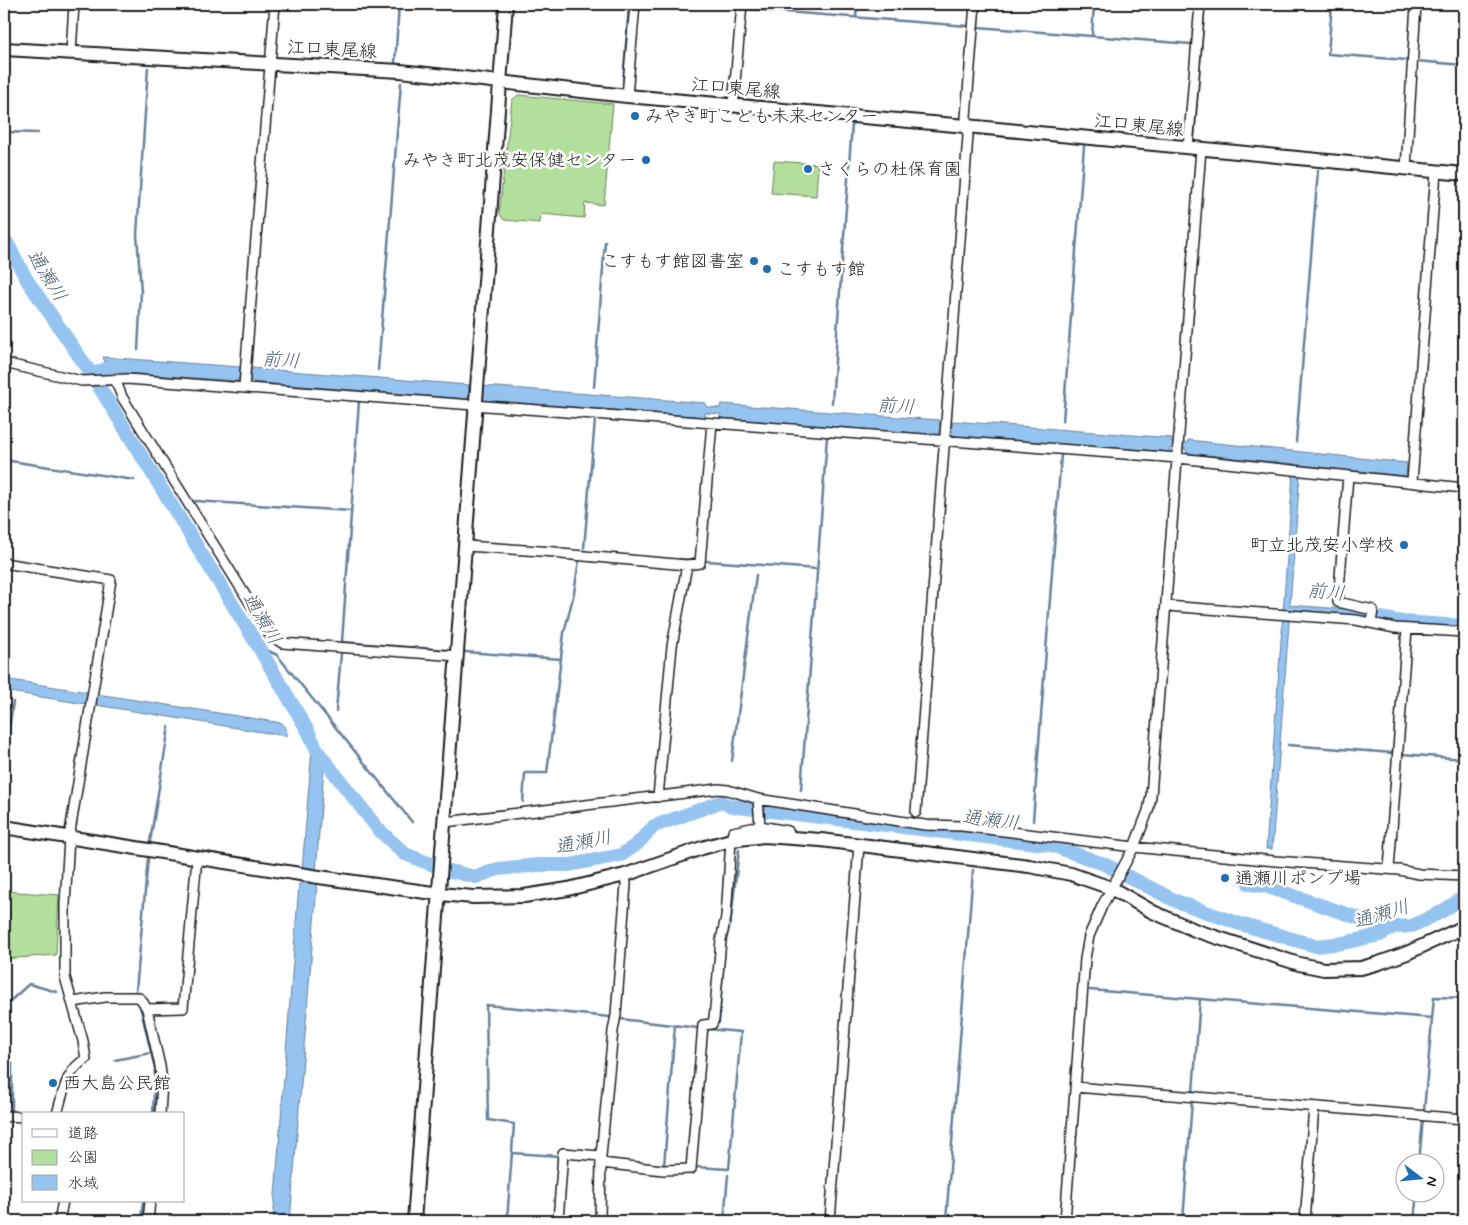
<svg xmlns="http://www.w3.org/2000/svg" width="1468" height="1225" viewBox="0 0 1468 1225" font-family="Mynerve,'Klee One',sans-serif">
<rect width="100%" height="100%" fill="#fff"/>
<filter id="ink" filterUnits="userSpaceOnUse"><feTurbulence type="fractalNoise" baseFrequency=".02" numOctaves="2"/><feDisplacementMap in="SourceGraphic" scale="10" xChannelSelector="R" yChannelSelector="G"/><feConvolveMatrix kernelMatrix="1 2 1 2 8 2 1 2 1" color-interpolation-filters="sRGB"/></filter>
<g filter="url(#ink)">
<path fill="#b3df9c" stroke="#687e5c" d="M518,95L613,104L604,205L585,203L584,218L541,214L540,223L504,220L499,213L512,100Z
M774,161L818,164L816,196L771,193Z
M4,891L59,895L56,955L4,959Z"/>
<path fill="#96c4f1" stroke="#65819c" d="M103,357L240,367V371L251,372L252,368L469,385L468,399L251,382V378L239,377L238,381L111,372L107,367Z
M484,386L706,403V407L720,408L721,404L939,420V425L952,426L953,421L1171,438V442L1187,443L1188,440L1407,463L1406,476L1300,465L1299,467L1295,466V464L1186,453V449L1170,448V452L952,436V431L939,430L938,435L720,418V414L705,413V417L483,400Z
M1293,474H1300L1290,605L1342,609L1367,614L1366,617L1290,610L1272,849H1266Z
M4,679L87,692L85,704L4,691Z
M97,694L282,723L287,732L286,736L96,705Z
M312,749L324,768L315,885H317L290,1221H273L299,884H301V882Z"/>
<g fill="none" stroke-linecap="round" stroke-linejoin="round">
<path stroke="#65819c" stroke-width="2.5" d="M687,4L736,8
M1332,4L1328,54L1407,60
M747,9L968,26
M856,17L857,4
M978,27L1191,44
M1092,36L1094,4
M1416,61L1464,65
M395,63L399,4
M623,84L629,4
M4,132L38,133
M1194,139L1204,14
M138,350L141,292L137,234L148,68
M378,370L401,83
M594,387L605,242
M359,401L342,642L447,650
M832,403L852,124
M1063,421L1084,146
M1296,442L1318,170
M4,460L134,480
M195,501L351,511
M584,548L595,420
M679,559L694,560
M707,561L817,569
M258,646L277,655L412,822
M466,652L561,659
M336,711L341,654
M1288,745L1393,753
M1402,754L1464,759
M317,761L318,752
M732,761L756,575
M4,763L13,702
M801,790L827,437
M523,802L525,773H547L564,633L574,593L579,560
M1033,821L1061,455
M150,842L169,727
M1090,990L1200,999
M136,991L148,858
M139,1002L155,1069L153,1114
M4,1004L9,1002L29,984L57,992
M620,1019L698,1028
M719,1023L725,944L731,919L739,850
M115,1060L151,1053
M4,1063H12V1111
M1193,1092L1200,999L1432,1018
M1424,1111L1434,997L1464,998
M512,1153L559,1156
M1419,1162L1423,1119
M651,1164L663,1166
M664,1166L675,1025
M694,1167L729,1169L741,1032L707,1029
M141,1221L143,1201
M507,1221L514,1124L488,1120L486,1005L610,1017
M724,1221L728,1175
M946,1221L973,870
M1183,1221L1192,1101
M1414,1221L1417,1192"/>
<path stroke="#96c4f1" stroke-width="14" d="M4,237L27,280L92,375L258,646L308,731L318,752L378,829L405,854L446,870L476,877L498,869L538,865H569L621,855L636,845L654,826L721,802L731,806L754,809L1051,845L1104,864L1176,901L1237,923L1316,946L1343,943L1380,935L1393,927L1412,926L1441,912L1464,897
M92,375L114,365L124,366
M1349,612L1402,622L1464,626
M1249,884L1265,886L1373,923L1393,927"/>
<defs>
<path id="street" d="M71,53L74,4
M627,96L635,4
M733,105L742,4
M1188,148L1200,4
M1406,169L1416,4
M4,363L82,381L127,379L1178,458L1464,488
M115,379L122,397L270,635L282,643L458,656
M244,387L275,4
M1348,476L1338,602L1373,610L1371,623
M1412,482L1436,172
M466,546L556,552L561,554L687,565L700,563L712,423
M4,563L111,580L69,838L65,904V977L83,1041L86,1059C66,1070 63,1093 57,1114
M1166,606L1356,620L1395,628L1464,632
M658,797L672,646L687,565
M916,812L968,136L966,117L975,4
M445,822L718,789L728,790L758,799L925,825L962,826L1134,847L1275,861L1399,870L1419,874L1464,876
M760,826L788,831L791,837
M1389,869L1407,629
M73,1002L105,997H137L141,999L147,1009L160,1066L162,1082L160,1114
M147,1009L183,1008L197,858
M1075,1087L1464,1119
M4,1118L8,1116L24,1117
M601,1163L663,1170L691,1169L703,1025L712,1024L714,1019L721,940L726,917L731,840L733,832L760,826L758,799
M59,1221L63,1201
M148,1221L150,1201
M558,1221L563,1153L601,1156
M600,1221L601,1156L613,1031L616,1015L626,884L625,875
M830,1221L859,845
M1065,1221L1085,959L1089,936L1102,906L1134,847L1148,811L1151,796L1201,149
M1305,1221L1314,1107"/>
<path id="secondary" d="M4,49L400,71L627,96L966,126L1464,174
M4,827L319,877L440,894L473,897L524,896L568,889L625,875L702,848L731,840L764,836L821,840L1029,866L1071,874L1111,888L1153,912L1197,931L1299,964L1324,969L1361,968L1379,963L1407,953L1464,927
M414,1221L506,4"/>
</defs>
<use href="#street" stroke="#1c1c1c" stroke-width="12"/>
<use href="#secondary" stroke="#1c1c1c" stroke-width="16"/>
<use href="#street" stroke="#fff" stroke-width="9"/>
<use href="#secondary" stroke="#fff" stroke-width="12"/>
</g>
</g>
<g fill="#1f6fb2" stroke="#fff" stroke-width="2">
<circle cx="635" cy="116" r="5"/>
<circle cx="646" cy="160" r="5"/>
<circle cx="808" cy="169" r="5"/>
<circle cx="754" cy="261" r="5"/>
<circle cx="767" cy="269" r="5"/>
<circle cx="1404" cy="545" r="5"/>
<circle cx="1225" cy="878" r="5"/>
<circle cx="53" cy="1083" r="5"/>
</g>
<g text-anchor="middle" stroke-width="5" stroke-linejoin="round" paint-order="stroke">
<g font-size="18" fill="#1c1c1c" stroke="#fff">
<text transform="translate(332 49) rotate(3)" y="6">江口東尾線</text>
<text transform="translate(736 88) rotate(5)" y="6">江口東尾線</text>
<text transform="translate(1139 125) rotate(6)" y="6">江口東尾線</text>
</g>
<g font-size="18" fill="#1c1c1c" stroke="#fff" text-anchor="start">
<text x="645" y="122">みやき町こども未来センター</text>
<text x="636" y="166" text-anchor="end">みやき町北茂安保健センター</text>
<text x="818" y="175">さくらの杜保育園</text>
<text x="744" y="267" text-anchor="end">こすもす館図書室</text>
<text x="777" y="275">こすもす館</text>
<text x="1394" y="551" text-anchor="end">町立北茂安小学校</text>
<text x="1235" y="884">通瀬川ポンプ場</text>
<text x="63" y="1089">西大島公民館</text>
</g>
<g font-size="19" font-style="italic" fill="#4d5f71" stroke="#fff">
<text transform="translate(48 275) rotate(58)" y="7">通瀬川</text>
<text transform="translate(281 359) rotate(4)" y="7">前川</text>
<text transform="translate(896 405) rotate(4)" y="7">前川</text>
<text transform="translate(1326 591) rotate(5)" y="7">前川</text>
<text transform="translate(263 618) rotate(59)" y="7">通瀬川</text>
<text transform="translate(991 819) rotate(7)" y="7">通瀬川</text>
<text transform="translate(583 841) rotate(-11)" y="7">通瀬川</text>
<text transform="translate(1381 913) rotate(-17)" y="7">通瀬川</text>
</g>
</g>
<rect width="1468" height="1225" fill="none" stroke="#fff" stroke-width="20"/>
<rect x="10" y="10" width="1448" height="1205" fill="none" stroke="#1c1c1c" stroke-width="2" filter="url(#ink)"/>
<rect x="22" y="1112" width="162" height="90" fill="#ffffff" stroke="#a4a4a4"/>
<rect x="32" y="1129" width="25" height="8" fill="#ffffff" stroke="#a4a4a4"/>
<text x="68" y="1138" font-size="15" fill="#1c1c1c">道路</text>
<rect x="32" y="1150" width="25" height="15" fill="#b3df9c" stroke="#a4a4a4"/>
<text x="68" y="1162" font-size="15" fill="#1c1c1c">公園</text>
<rect x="32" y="1175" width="25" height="15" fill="#96c4f1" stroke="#a4a4a4"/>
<text x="68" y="1188" font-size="15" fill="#1c1c1c">水域</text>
<g transform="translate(1420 1178) rotate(106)"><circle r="24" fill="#ffffff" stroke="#a4a4a4"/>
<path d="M0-4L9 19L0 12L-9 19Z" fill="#1f6fb2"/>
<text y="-8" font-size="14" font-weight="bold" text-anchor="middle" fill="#1c1c1c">N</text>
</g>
</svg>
